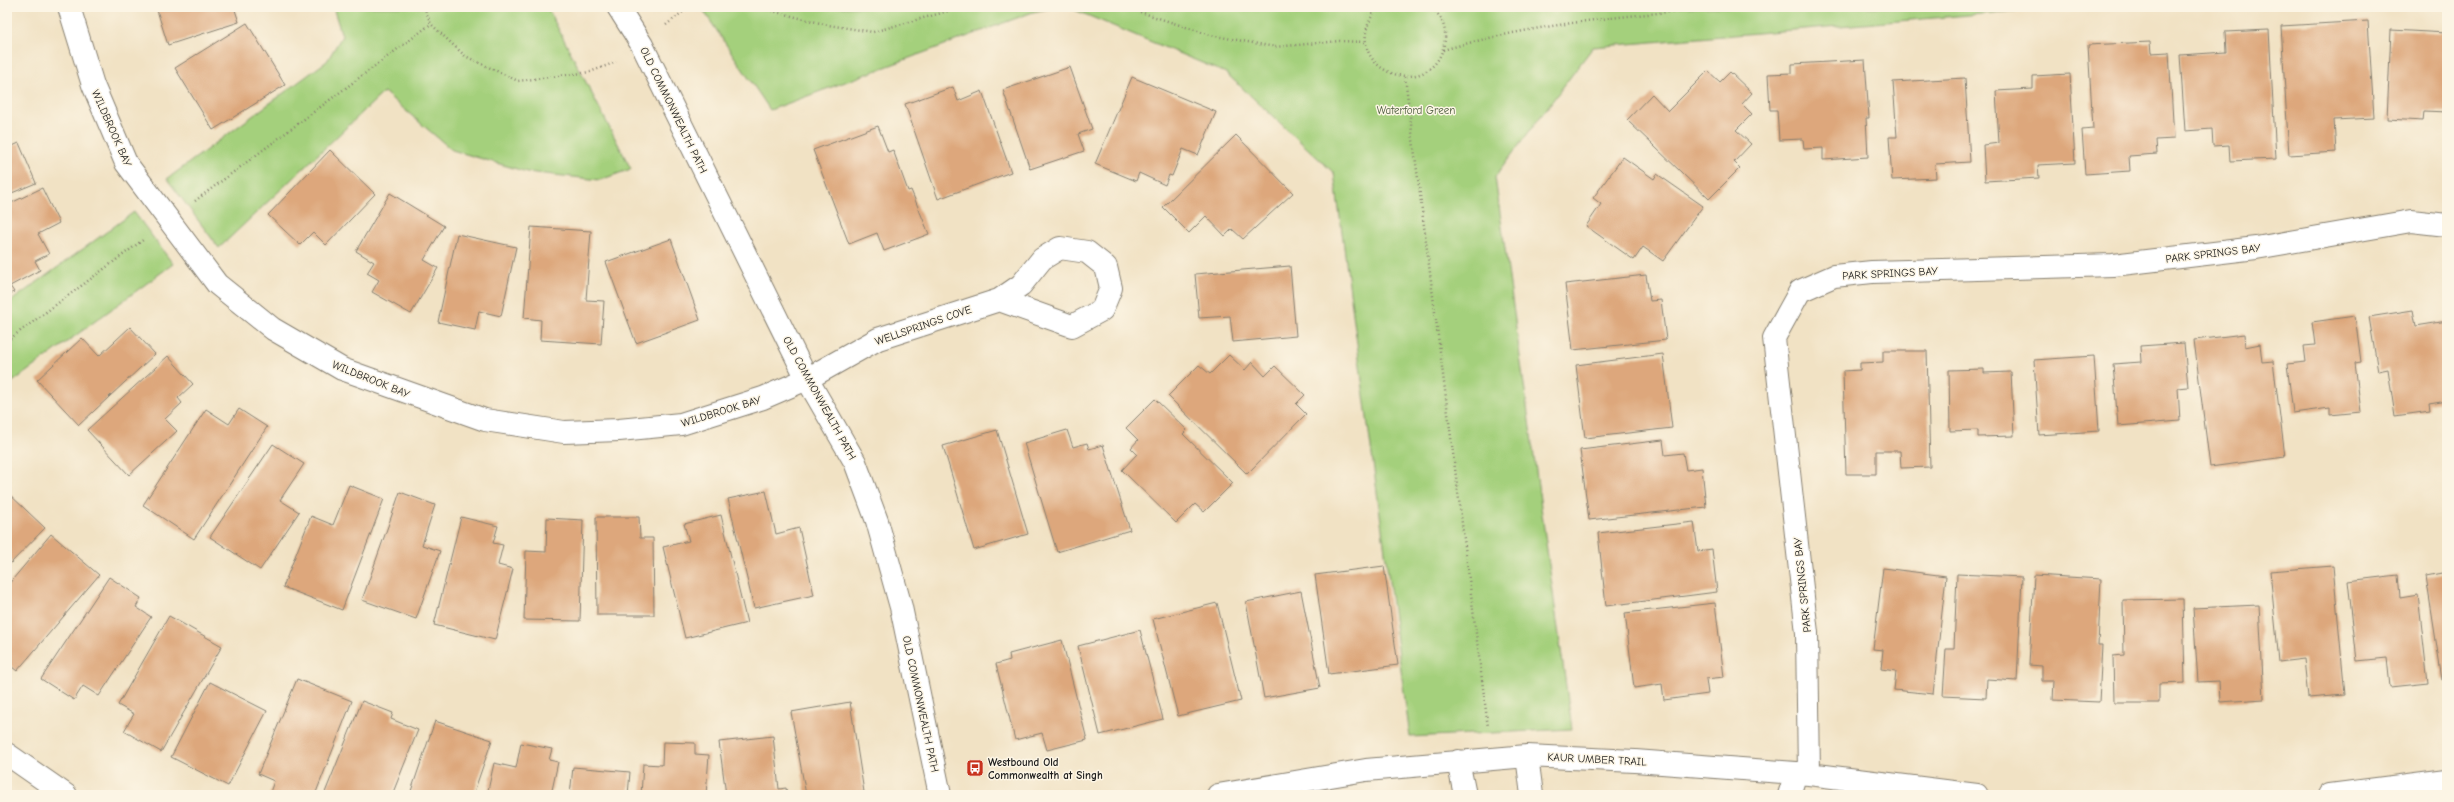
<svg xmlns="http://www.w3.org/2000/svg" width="2454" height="802" viewBox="0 0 2454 802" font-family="'Comic Neue',sans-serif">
<rect width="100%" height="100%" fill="#fcf5e5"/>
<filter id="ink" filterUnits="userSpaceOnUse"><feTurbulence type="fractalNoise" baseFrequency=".025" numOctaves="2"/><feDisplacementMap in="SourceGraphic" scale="8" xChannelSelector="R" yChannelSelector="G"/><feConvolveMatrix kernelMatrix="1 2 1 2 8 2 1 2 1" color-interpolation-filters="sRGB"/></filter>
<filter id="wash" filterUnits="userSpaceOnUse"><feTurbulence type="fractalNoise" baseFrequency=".012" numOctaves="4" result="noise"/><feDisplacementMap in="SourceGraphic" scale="16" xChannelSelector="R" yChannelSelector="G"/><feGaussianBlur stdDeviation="0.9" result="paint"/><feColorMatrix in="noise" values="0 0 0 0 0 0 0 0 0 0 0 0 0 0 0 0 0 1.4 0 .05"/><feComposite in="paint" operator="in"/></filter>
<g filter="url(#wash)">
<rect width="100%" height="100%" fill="#f1e2c4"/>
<path fill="#a4d07c" stroke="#60764c" d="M333,7H547L631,169L600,180L527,172L452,150L384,92L219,248L167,179L327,61L342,36Z
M701,7H2063L1593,47L1495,177L1572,729L1410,737L1334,173L1226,73L1070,8L1057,7L1033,12L770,110Z
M134,212L173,264L7,386V304Z"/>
<g id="blocks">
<path fill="#dda77b" d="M156,7H245L235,10L239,22L168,45Z
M2368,21L2374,118L2334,120L2336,152L2289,155L2281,26Z
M247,23L285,85L213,130L175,68Z
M2269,30L2276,159L2230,161L2229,145L2213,146L2212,129L2185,131L2180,55L2226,52L2225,32Z
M2391,30L2447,33V112L2424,111L2423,121L2387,119Z
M2150,42L2151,53L2169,52L2174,139L2156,140L2157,154L2129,156L2130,171L2085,174L2082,130L2093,129L2088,45Z
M1865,60L1869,118H1866L1868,157L1823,160V148L1804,149L1803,139L1779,140L1777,110H1770L1768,74L1792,73V64Z
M1070,67L1092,129L1078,134L1084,151L1030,169L1003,90Z
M1708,71L1720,82L1730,72L1752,93L1742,104L1752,114L1736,130L1751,144L1734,162L1740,168L1709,199L1627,120L1652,94L1668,111Z
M2070,74L2075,163L2038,165L2039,178L1985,181L1983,145L1999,143L1996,91L2033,89V76Z
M1132,77L1216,112L1198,155L1183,149L1172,176L1169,175L1165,185L1139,173L1136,181L1095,164Z
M1965,78L1970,162L1935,164L1936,178L1892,180L1889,137H1897L1893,82Z
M953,87L958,101L982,91L1011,172L938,199L905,104Z
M878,126L888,152L893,150L908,191L911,190L929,234L884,251L877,233L849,244L813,150Z
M1236,135L1293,193L1243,239L1232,229L1225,236L1206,216L1189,233L1163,207Z
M19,143L36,183L7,195V145L8,148Z
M330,150L375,194L326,245L313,232L300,245L268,215Z
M1623,157L1654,179L1657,174L1703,206L1663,261L1643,247L1634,260L1586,226L1601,204L1593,198Z
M42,188L59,223L38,234L49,254L35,261L40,270L10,286L14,292L7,295V205Z
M390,193L444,226L424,260L438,268L411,314L372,292L379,280L367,273L374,262L356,251Z
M531,227L591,231L586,300L604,301L601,344L540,340L541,320L524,318Z
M457,234L516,247L501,316L479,311L475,330L438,322Z
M671,239L700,320L636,343L606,262Z
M1290,266L1296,336L1233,342L1230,316L1199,318L1195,274Z
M1646,275L1650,301L1661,300L1666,340L1573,350L1565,284Z
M2413,310L2416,326L2447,321V401L2429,404L2430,411L2395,416L2388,369L2378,371L2369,317Z
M2355,316L2361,362L2355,363L2361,412L2330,415V408L2293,413L2287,364L2306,362L2304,346L2315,345L2312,322Z
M130,327L155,354L79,425L37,380L82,338L99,356Z
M2244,334L2245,347L2260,344L2262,362L2273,361L2285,457L2210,467L2194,340Z
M2184,343L2188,387L2178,388L2180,421L2118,426L2113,364L2141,362L2140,346Z
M1883,351H1927L1930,467L1901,468L1900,451H1876V474H1846L1843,371L1860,370V363L1883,362Z
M1663,354L1672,428L1585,438L1576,365Z
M1229,355L1245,370L1252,362L1265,376L1275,366L1305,395L1296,404L1306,414L1247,474L1168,396L1199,365L1210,374Z
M168,356L193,384L178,398L182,403L165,419L177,431L129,475L87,430Z
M2094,356L2099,431L2039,435L2034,360Z
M1984,369V373L2011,372L2014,436L1978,437V430L1950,431L1949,370Z
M1155,399L1187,430L1183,434L1233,483L1204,512L1195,504L1176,523L1122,470L1137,454L1131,448L1138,440L1126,428Z
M206,409L229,424L239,409L267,427L194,539L143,505Z
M997,430L1028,534L974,550L943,446Z
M1067,430L1073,447L1087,443L1089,449L1103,445L1130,530L1057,552L1024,443Z
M1663,440L1665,455L1683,453L1686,470L1702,468L1706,507L1589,520L1580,450Z
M273,444L304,464L280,500L299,512L260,570L210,537Z
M349,485L384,499L342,610L283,587L311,516L333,525Z
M766,491L776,534L799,528L814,595L754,608L728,499Z
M7,492L45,528L7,567Z
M400,492L435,505L422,545L440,551L416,619L362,600Z
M721,515L747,623L685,638L663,547L689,541L684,524Z
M461,517L498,526L493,543L503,545L498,565L513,569L495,640L434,625Z
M596,517H639L640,538H653L654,615H597Z
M547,518L583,520L580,621L524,620L526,551L546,552Z
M1694,522L1698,551L1712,549L1717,592L1606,606L1598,533Z
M51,534L99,575L17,671L7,663V586Z
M1384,566L1398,665L1329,674L1315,575Z
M2333,566L2345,695L2308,698L2304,659L2279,662L2270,571Z
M1883,568L1946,576L1933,694L1894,690L1896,671L1881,669L1883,650L1873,649Z
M2447,572V679L2442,680L2426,576Z
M1957,574L2022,577L2017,681L1987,679L1986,698L1943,696L1946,649H1954Z
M2034,575L2101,579L2098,645H2102L2099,702L2053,700L2054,681H2042V666L2029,665Z
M2398,575L2400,598L2418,595L2428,683L2390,687L2387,658L2357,661L2348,581Z
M109,577L141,598L136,607L151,617L99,696L83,686L74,700L41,679Z
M1301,591L1320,688L1264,698L1246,602Z
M2183,599L2185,683L2159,684V703H2114L2113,656L2124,655L2123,600Z
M1217,603L1241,701L1178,716L1153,619Z
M1715,603L1724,677L1706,679L1708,694L1664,700L1662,684L1634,688L1625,613Z
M2259,605L2264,699L2220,702L2219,681L2198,682L2193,608Z
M169,616L222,646L161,752L124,731L134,714L118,705Z
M1140,630L1163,719L1100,735L1078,646Z
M1062,640L1087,740L1047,750L1042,733L1015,740L996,664L1010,660L1009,654Z
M297,679L352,701L315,795H269L274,781L258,774Z
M210,682L267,711L228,786L171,757Z
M362,701L393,713L391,719L418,730L392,795H324Z
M850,702L864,792L844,795H806L791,712Z
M435,721L492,740L473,795L410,794Z
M773,736L779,789L786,788L787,795H726L719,742Z
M663,742L695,743V754L709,755L706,795H641L643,764L662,765Z
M521,743L552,749L549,760L558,762L551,795H487L494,763L516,768Z
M573,767L630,772L628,795H570Z"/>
</g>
</g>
<g filter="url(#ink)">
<use href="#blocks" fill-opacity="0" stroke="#867f70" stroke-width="1"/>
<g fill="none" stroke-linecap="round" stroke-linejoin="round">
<defs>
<path id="minor" d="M69,7L93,85L126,163L217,284L273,329L342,369L485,420L564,432L619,430L681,424L763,398L807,379L878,339L999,300L1021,285L1042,259L1060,248L1087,252L1106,267L1111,288L1102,310L1072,326L999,300
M618,7L642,45L807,379L855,462L877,521L901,607L940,795
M7,754L66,795
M1527,756L1532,795
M1458,761L1465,795
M1809,774L1807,633L1774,338L1800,291L1834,276L1872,272L2113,265L2256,248L2411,221L2447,225
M1218,795L1366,770L1527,756L1635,761L1809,774L1977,795
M1789,795L1796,773
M2330,795L2447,780"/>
</defs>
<use href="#minor" stroke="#867f70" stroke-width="24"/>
<path stroke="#867f70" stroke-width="2.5" stroke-dasharray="1 3" stroke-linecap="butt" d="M424,7L431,24L465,56L518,81L590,72L616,62
M756,7L828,25L873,32L963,7
M1125,7L1210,35L1275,47L1340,41L1365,42
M1378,7C1330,69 1436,109 1445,39C1446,27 1441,15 1431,7
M666,25L689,7
M1443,50C1536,23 1631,15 1727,7
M1405,77L1488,727
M195,201L431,24
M7,341L143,240"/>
<use href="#minor" stroke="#fff" stroke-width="22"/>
</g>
</g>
<defs>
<symbol id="bus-square" viewBox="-11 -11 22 22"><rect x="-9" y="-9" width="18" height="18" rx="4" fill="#c8321e" stroke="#fcf5e5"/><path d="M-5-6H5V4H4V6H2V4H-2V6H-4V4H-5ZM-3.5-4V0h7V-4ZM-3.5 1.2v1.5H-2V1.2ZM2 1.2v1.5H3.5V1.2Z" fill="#fff"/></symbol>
</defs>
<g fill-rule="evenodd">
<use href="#bus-square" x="965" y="758" width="20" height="20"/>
</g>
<g text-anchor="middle" stroke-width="3" stroke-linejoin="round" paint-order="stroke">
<g font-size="11" fill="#1c1c1c" stroke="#fcf5e5">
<text transform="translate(674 110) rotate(64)" y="4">OLD COMMONWEALTH PATH</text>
<text transform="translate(112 128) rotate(66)" y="4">WILDBROOK BAY</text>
<text transform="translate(2213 253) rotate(-7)" y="4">PARK SPRINGS BAY</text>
<text transform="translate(1890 273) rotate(-3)" y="4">PARK SPRINGS BAY</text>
<text transform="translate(923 325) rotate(-19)" y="4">WELLSPRINGS COVE</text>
<text transform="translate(371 379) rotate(22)" y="4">WILDBROOK BAY</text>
<text transform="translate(820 398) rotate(61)" y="4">OLD COMMONWEALTH PATH</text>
<text transform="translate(721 411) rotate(-17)" y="4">WILDBROOK BAY</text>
<text transform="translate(1802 585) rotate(-96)" y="4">PARK SPRINGS BAY</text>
<text transform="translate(921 704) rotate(78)" y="4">OLD COMMONWEALTH PATH</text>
<text transform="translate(1597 759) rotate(3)" y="4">KAUR UMBER TRAIL</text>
</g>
<g font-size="11" fill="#4c5b3e" stroke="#fcf5e5">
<text x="1416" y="114">Waterford Green</text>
</g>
<g font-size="11" font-weight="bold" fill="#1c1c1c" stroke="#fcf5e5" text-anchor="start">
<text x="988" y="766">Westbound Old<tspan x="988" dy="13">Commonwealth at Singh</tspan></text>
</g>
</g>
<rect width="2454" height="802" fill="none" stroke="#fcf5e5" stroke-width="24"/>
</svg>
